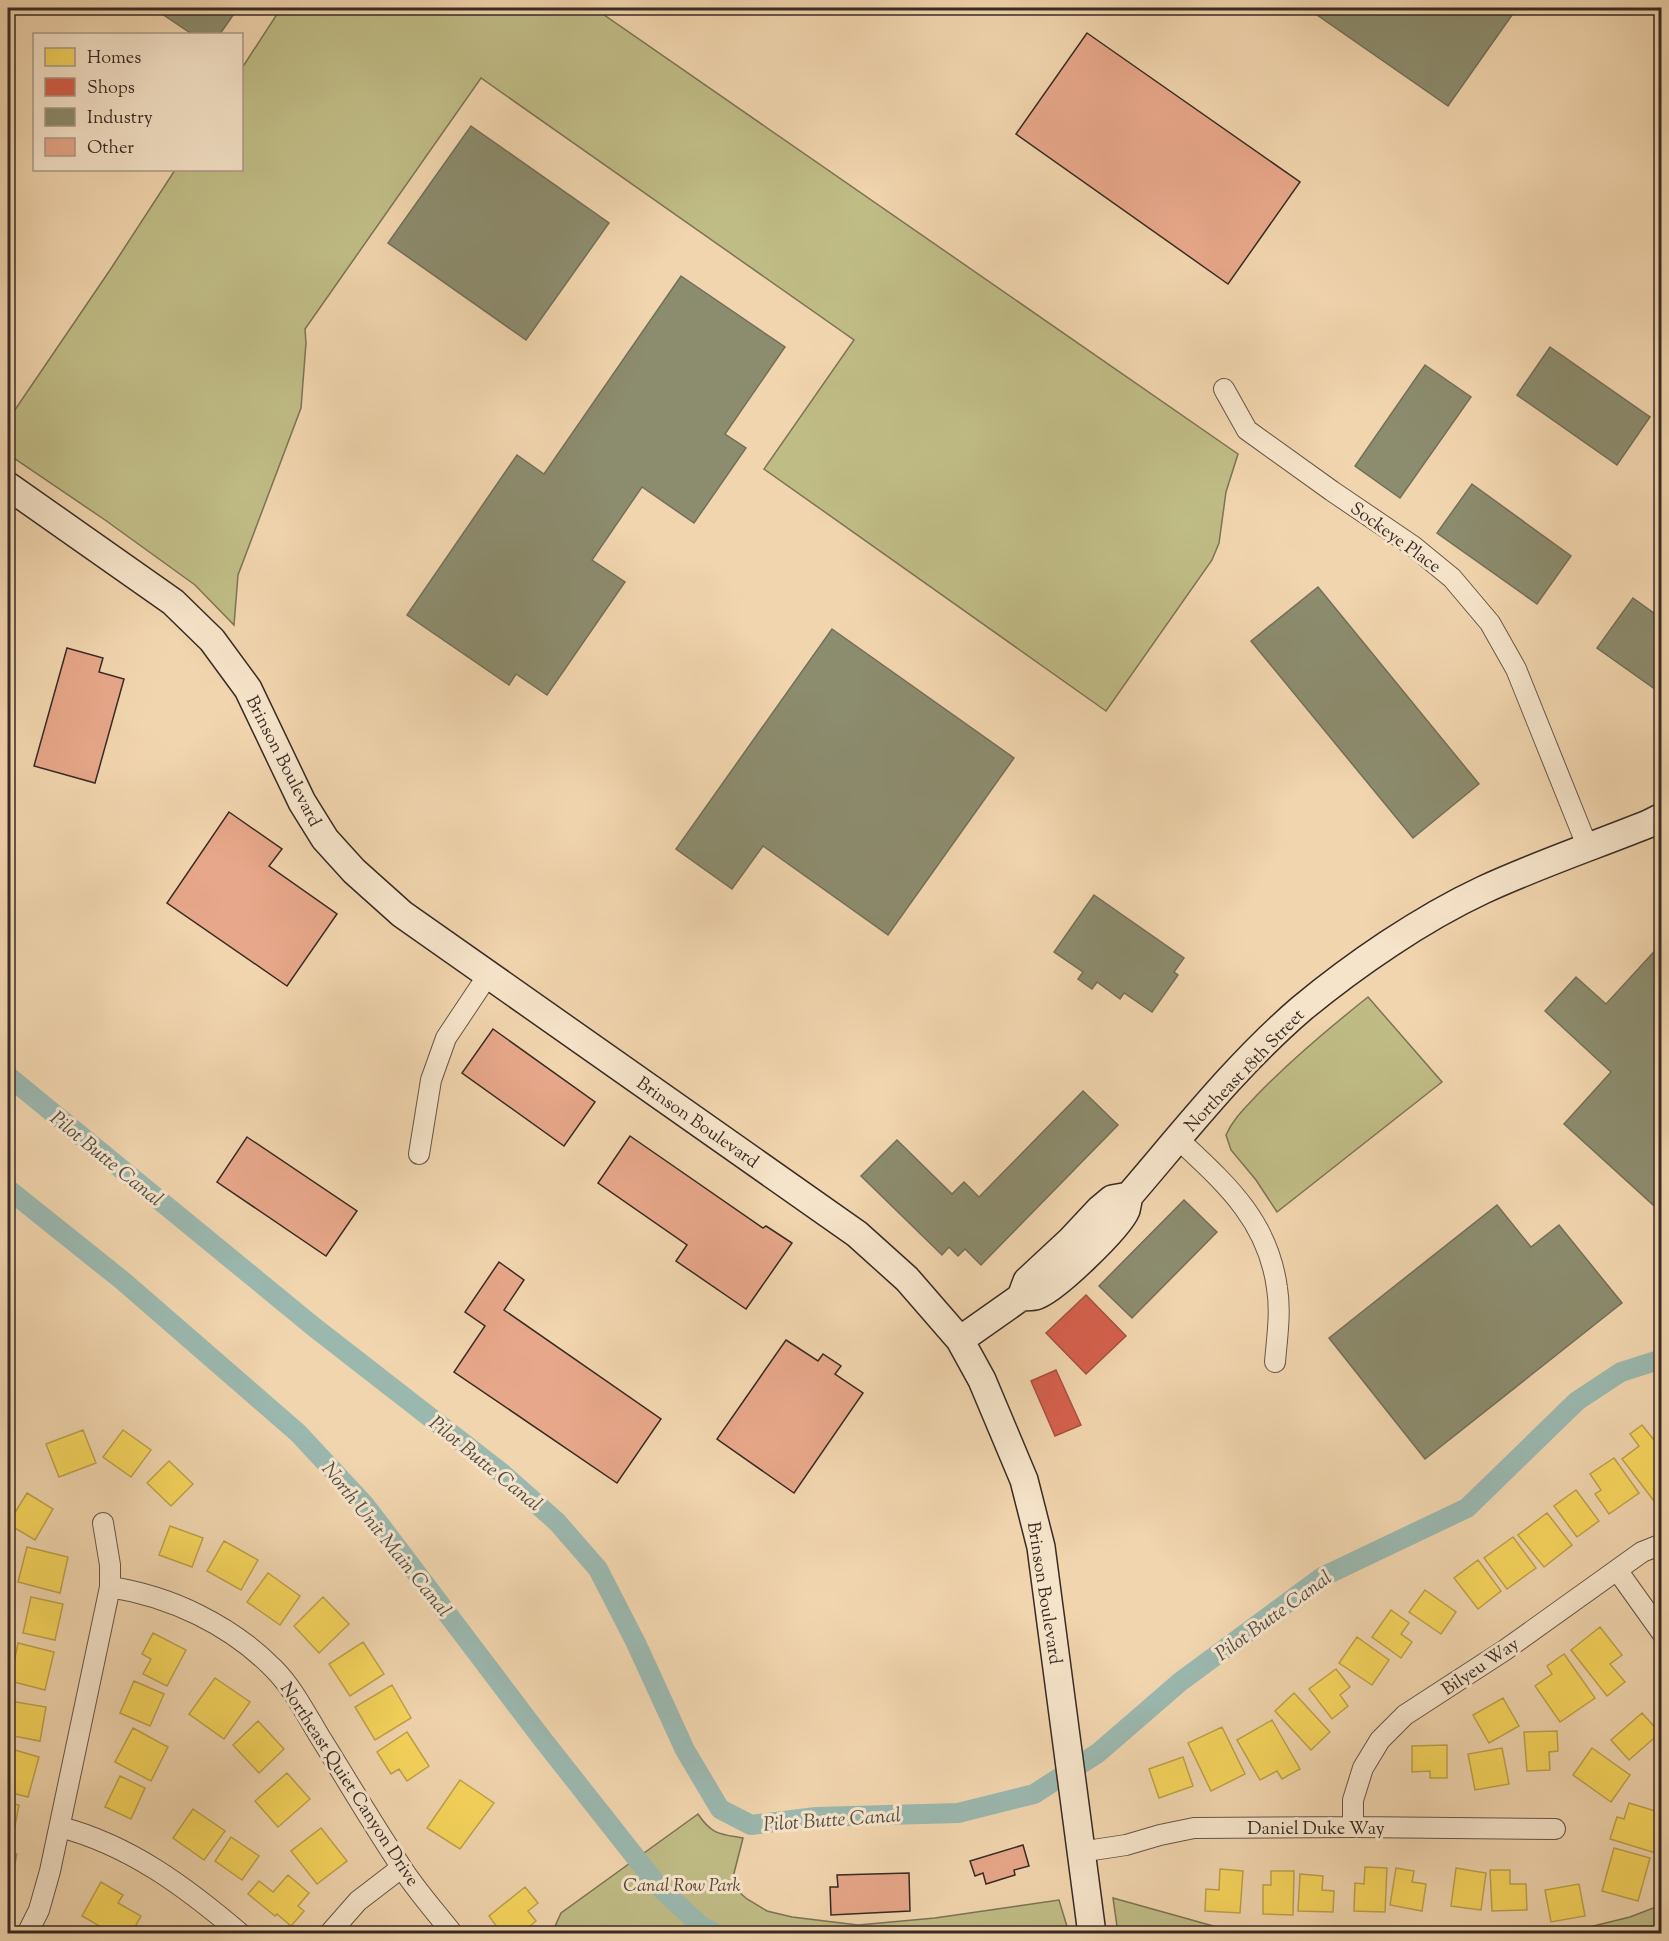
<svg xmlns="http://www.w3.org/2000/svg" width="1669" height="1941" viewBox="0 0 1669 1941" font-family="'Sorts Mill Goudy',serif">
<rect width="100%" height="100%" fill="#f1d5ae"/>
<filter id="stains"><feTurbulence type="fractalNoise" baseFrequency=".00333" numOctaves="4"/><feColorMatrix values="0 0 0 0 .2 0 0 0 0 .09 0 0 0 0 .02 0 0 0 .5 -.17"/></filter>
<radialGradient id="worn" r=".72"><stop offset=".6" stop-color="#630" stop-opacity="0"/><stop offset="1" stop-color="#630" stop-opacity=".3"/></radialGradient>
<path fill="#c0bc86" stroke="#7c7455" stroke-width="1.5" d="M281,8H594L1238,454L1226,492L1219,543L1212,560L1106,711L764,469L854,340L481,78L305,329L306,343L301,408L238,575L234,625L195,585L105,520L8,454V420L110,270L175,170H242V68Z
M1368,997L1442,1082L1277,1212L1256,1180L1231,1150L1226,1135C1233,1119 1245,1108 1257,1095C1291,1060 1329,1028 1368,997Z
M698,1814C712,1835 720,1834 743,1838L731,1885L747,1899L767,1911L792,1917L858,1925L935,1918L1059,1900L1069,1933H552L561,1913Z
M1113,1898L1224,1929L1396,1931L1427,1933H1118Z
M1661,1905V1933H1565L1630,1917Z"/>
<path fill="#f6d55c" stroke="#bda24b" stroke-width="1.5" d="M1642,1425L1662,1450V1495L1654,1501L1622,1459L1639,1446L1630,1434Z
M83,1430L96,1463L59,1477L46,1444Z
M123,1430L151,1450L131,1477L103,1457Z
M1614,1458L1639,1493L1609,1514L1595,1494L1601,1490L1590,1474Z
M169,1461L193,1484L171,1506L147,1483Z
M1576,1490L1599,1521L1577,1537L1554,1506Z
M27,1493L53,1509L35,1540L8,1524Z
M1547,1513L1572,1545L1544,1567L1518,1535Z
M170,1526L203,1538L192,1567L159,1555Z
M1513,1537L1536,1568L1507,1589L1484,1558Z
M224,1541L258,1560L241,1590L207,1571Z
M27,1547L68,1557L60,1593L18,1582Z
M1478,1560L1501,1591L1478,1609L1454,1578Z
M268,1573L300,1596L280,1625L247,1602Z
M1425,1590L1456,1612L1441,1634L1409,1612Z
M31,1597L63,1604L55,1640L23,1633Z
M323,1597L349,1624L319,1653L294,1626Z
M1391,1610L1409,1623L1401,1634L1412,1642L1401,1658L1372,1637Z
M1600,1627L1622,1655L1610,1664L1625,1682L1607,1696L1571,1650Z
M153,1633L186,1650L167,1686L143,1674L151,1659L142,1654Z
M1357,1637L1389,1660L1372,1685L1339,1663Z
M363,1642L384,1674L350,1696L329,1664Z
M18,1643L54,1652L45,1690L10,1681Z
M1564,1654L1595,1698L1560,1722L1535,1686L1552,1674L1547,1666Z
M1336,1669L1350,1687L1340,1695L1348,1706L1332,1719L1309,1689Z
M215,1678L250,1702L224,1739L189,1714Z
M134,1681L164,1694L150,1726L120,1713Z
M392,1685L411,1718L375,1740L355,1707Z
M1294,1693L1330,1732L1311,1750L1275,1711Z
M1503,1698L1519,1726L1489,1743L1473,1715Z
M10,1701L46,1707L40,1741L8,1735Z
M1642,1713L1660,1733L1629,1760L1611,1740Z
M1272,1720L1300,1769L1282,1779L1277,1771L1260,1780L1237,1740Z
M258,1721L284,1749L259,1773L233,1745Z
M1222,1727L1245,1774L1211,1791L1188,1743Z
M133,1728L168,1747L151,1781L115,1762Z
M1557,1731L1558,1751L1549,1752L1550,1770L1527,1771L1524,1732Z
M407,1732L429,1766L407,1781L399,1769L391,1774L377,1752Z
M1447,1745V1778H1430V1771L1412,1772V1746Z
M8,1748L39,1757L28,1797L8,1792Z
M1502,1748L1509,1784L1475,1790L1468,1754Z
M1592,1748L1630,1775L1611,1802L1573,1775Z
M1183,1757L1193,1786L1159,1798L1149,1769Z
M287,1773L310,1799L278,1827L255,1801Z
M120,1776L145,1788L131,1819L105,1807Z
M460,1780L494,1803L460,1849L427,1828Z
M8,1803L19,1805L12,1841L8,1840Z
M1629,1803L1662,1813V1855L1610,1839L1617,1817L1624,1819Z
M193,1809L225,1831L204,1860L173,1838Z
M321,1828L347,1861L317,1884L291,1851Z
M231,1837L259,1856L242,1880L215,1861Z
M1614,1848L1650,1858L1638,1901L1602,1891Z
M8,1852L17,1854L8,1895Z
M1365,1867L1387,1868L1385,1912L1354,1911L1355,1883L1364,1884Z
M1396,1868L1414,1871L1412,1882L1426,1884L1422,1911L1390,1905Z
M1456,1868L1486,1873L1481,1910L1451,1906Z
M1220,1869L1243,1871L1240,1913L1205,1911L1206,1889L1219,1890Z
M1490,1870H1510V1884H1526L1527,1910L1492,1911Z
M1271,1871H1294L1293,1915L1263,1914V1885H1271Z
M1300,1874L1323,1876L1322,1890L1334,1891L1333,1912L1298,1911Z
M288,1875L309,1893L298,1906L304,1911L291,1926L277,1914L275,1916L248,1894L259,1881L273,1892Z
M101,1882L123,1895L118,1903L141,1916L131,1934H113L82,1916Z
M1579,1884L1585,1916L1551,1922L1545,1890Z
M525,1887L538,1903L528,1911L536,1921L521,1934H502L489,1916Z"/>
<path fill="#d6604d" stroke="#a75041" stroke-width="1.5" d="M1086,1295L1126,1336L1086,1374L1046,1333Z
M1056,1370L1081,1425L1055,1436L1031,1381Z"/>
<path fill="#8c8c6e" stroke="#736f58" stroke-width="1.5" d="M153,8H238L220,34H192Z
M1307,8H1517L1448,106Z
M471,126L609,223L526,340L388,243Z
M681,276L785,347L725,434L746,448L694,523L642,487L592,560L625,582L547,695L516,674L509,685L407,615L517,455L544,474Z
M1550,347L1650,417L1617,465L1517,395Z
M1425,365L1471,397L1400,498L1355,466Z
M1472,484L1571,556L1537,604L1437,533Z
M1318,587L1479,784L1413,838L1251,641Z
M1633,598L1662,619V694L1597,648Z
M832,629L1014,758L888,935L763,846L732,889L676,849Z
M1094,895L1184,958L1174,972L1178,975L1152,1012L1124,993L1120,999L1097,982L1092,989L1078,979L1083,972L1054,952Z
M1661,944L1662,945V1213L1564,1124L1611,1072L1545,1011L1576,977L1606,1004Z
M1083,1091L1118,1125L981,1265L965,1249L958,1256L949,1247L942,1255L861,1176L897,1140L952,1194L964,1182L979,1197Z
M1184,1200L1217,1232L1132,1318L1099,1286Z
M1497,1205L1531,1247L1559,1225L1622,1303L1425,1459L1329,1338Z"/>
<g fill="none" stroke-linecap="round" stroke-linejoin="round">
<path stroke="#9bb8af" stroke-width="20" d="M8,1076L314,1327L503,1474L557,1522L598,1569L636,1643L685,1750L720,1809L751,1825L816,1817L958,1813L1034,1794L1098,1753L1180,1682L1322,1577L1467,1508L1577,1401L1621,1372L1662,1359
M8,1189L123,1281L298,1433L365,1505L540,1736L659,1887L701,1926L717,1934"/>
</g>
<path fill="#e7a78a" stroke="#392b24" stroke-width="1.5" d="M1087,33L1300,182L1228,284L1016,134Z
M67,648L103,658L99,672L124,679L95,783L34,766Z
M229,812L282,849L269,866L337,914L287,986L167,903Z
M493,1029L595,1102L564,1146L462,1073Z
M630,1136L763,1228L766,1226L792,1243L746,1309L676,1261L687,1245L598,1183Z
M247,1137L357,1211L326,1256L217,1182Z
M499,1262L524,1280L504,1310L661,1419L617,1483L454,1372L485,1326L465,1312Z
M786,1340L818,1361L823,1354L841,1366L835,1374L863,1393L794,1493L717,1439Z
M1023,1845L1029,1866L1014,1870L1015,1875L986,1884L983,1873L975,1876L970,1861Z
M909,1873L910,1911L831,1915L830,1887H838L837,1875Z"/>
<g fill="none" stroke-linecap="round" stroke-linejoin="round">
<defs>
<path id="street" d="M1224,389L1247,430L1332,491L1413,546L1452,578L1490,623L1516,669L1588,848
M1178,1139C1225,1183 1268,1220 1277,1288C1281,1312 1277,1338 1275,1362
M419,1154L431,1080L446,1038L488,975
M1617,1570L1662,1633
M110,1587C170,1596 231,1625 274,1669C293,1688 306,1714 320,1737C347,1780 372,1823 400,1865C415,1889 435,1911 453,1934
M60,1827C130,1845 187,1888 241,1934
M1353,1827V1800L1363,1768L1380,1740L1405,1715L1505,1650L1642,1552L1662,1544
M1080,1852L1126,1845L1160,1835L1194,1828L1353,1827L1555,1829
M27,1934L39,1910L50,1871L110,1587V1565L103,1523
M329,1934L358,1901L401,1868"/>
<path id="secondary" d="M8,486L173,602L212,640L248,689L302,802L325,839L354,871L402,914L857,1234L907,1279L960,1340L982,1380L1024,1480L1041,1547L1092,1934
M1021,1297C1026,1297 1031,1297 1035,1296C1053,1292 1119,1227 1126,1210C1127,1206 1128,1200 1129,1196C1184,1132 1237,1064 1301,1009C1354,965 1421,919 1483,890C1537,865 1593,846 1648,824L1662,817
M960,1340L1021,1297L1027,1281L1070,1241L1100,1209L1112,1199L1129,1196"/>
</defs>
<use href="#street" stroke="#675646" stroke-width="22"/>
<use href="#secondary" stroke="#392b24" stroke-width="30"/>
<use href="#street" stroke="#f6e4ca" stroke-width="20"/>
<use href="#secondary" stroke="#f6e4ca" stroke-width="27"/>
</g>
<g text-anchor="middle" stroke-width="6" stroke-linejoin="round" paint-order="stroke">
<g font-size="18" fill="#392b24" stroke="#f6e4ca">
<text transform="translate(1396 537) rotate(36)" y="6">Sockeye Place</text>
<text transform="translate(284 761) rotate(63)" y="6">Brinson Boulevard</text>
<text transform="translate(1244 1070) rotate(-46)" y="6">Northeast 18th Street</text>
<text transform="translate(698 1122) rotate(35)" y="6">Brinson Boulevard</text>
<text transform="translate(1045 1593) rotate(81)" y="6">Brinson Boulevard</text>
<text transform="translate(1480 1666) rotate(-34)" y="6">Bilyeu Way</text>
<text transform="translate(350 1784) rotate(57)" y="6">Northeast Quiet Canyon Drive</text>
<text x="1316" y="1834">Daniel Duke Way</text>
</g>
<g font-size="18" font-style="italic" fill="#544838" stroke="#f6e4ca">
<text x="682" y="1891">Canal Row Park</text>
</g>
<g font-size="20" font-style="italic" fill="#524e47" stroke="#f6e4ca">
<text transform="translate(107 1158) rotate(39)" y="7">Pilot Butte Canal</text>
<text transform="translate(486 1463) rotate(39)" y="7">Pilot Butte Canal</text>
<text transform="translate(387 1539) rotate(51)" y="7">North Unit Main Canal</text>
<text transform="translate(1273 1615) rotate(-36)" y="7">Pilot Butte Canal</text>
<text transform="translate(832 1819) rotate(-4)" y="7">Pilot Butte Canal</text>
</g>
</g>
<rect width="1669" height="1941" fill="none" stroke="#f1d5ae" stroke-width="30"/>
<rect x="9" y="9" width="1651" height="1923" fill="none" stroke="#392b24" stroke-width="3"/>
<rect x="15" y="15" width="1639" height="1911" fill="none" stroke="#392b24" stroke-width="1.5"/>
<rect x="33" y="33" width="210" height="138" fill="#f6e4ca" stroke="#aa9a88" stroke-width="1.5"/>
<rect x="45" y="48" width="30" height="18" fill="#f6d55c" stroke="#aa9a88" stroke-width="1.5"/>
<text x="87" y="63" font-size="18" fill="#392b24">Homes</text>
<rect x="45" y="78" width="30" height="18" fill="#d6604d" stroke="#aa9a88" stroke-width="1.5"/>
<text x="87" y="93" font-size="18" fill="#392b24">Shops</text>
<rect x="45" y="108" width="30" height="18" fill="#8c8c6e" stroke="#aa9a88" stroke-width="1.5"/>
<text x="87" y="123" font-size="18" fill="#392b24">Industry</text>
<rect x="45" y="138" width="30" height="18" fill="#e7a78a" stroke="#aa9a88" stroke-width="1.5"/>
<text x="87" y="153" font-size="18" fill="#392b24">Other</text>
<rect width="100%" height="100%" filter="url(#stains)"/>
<rect width="100%" height="100%" fill="url(#worn)"/>
</svg>
